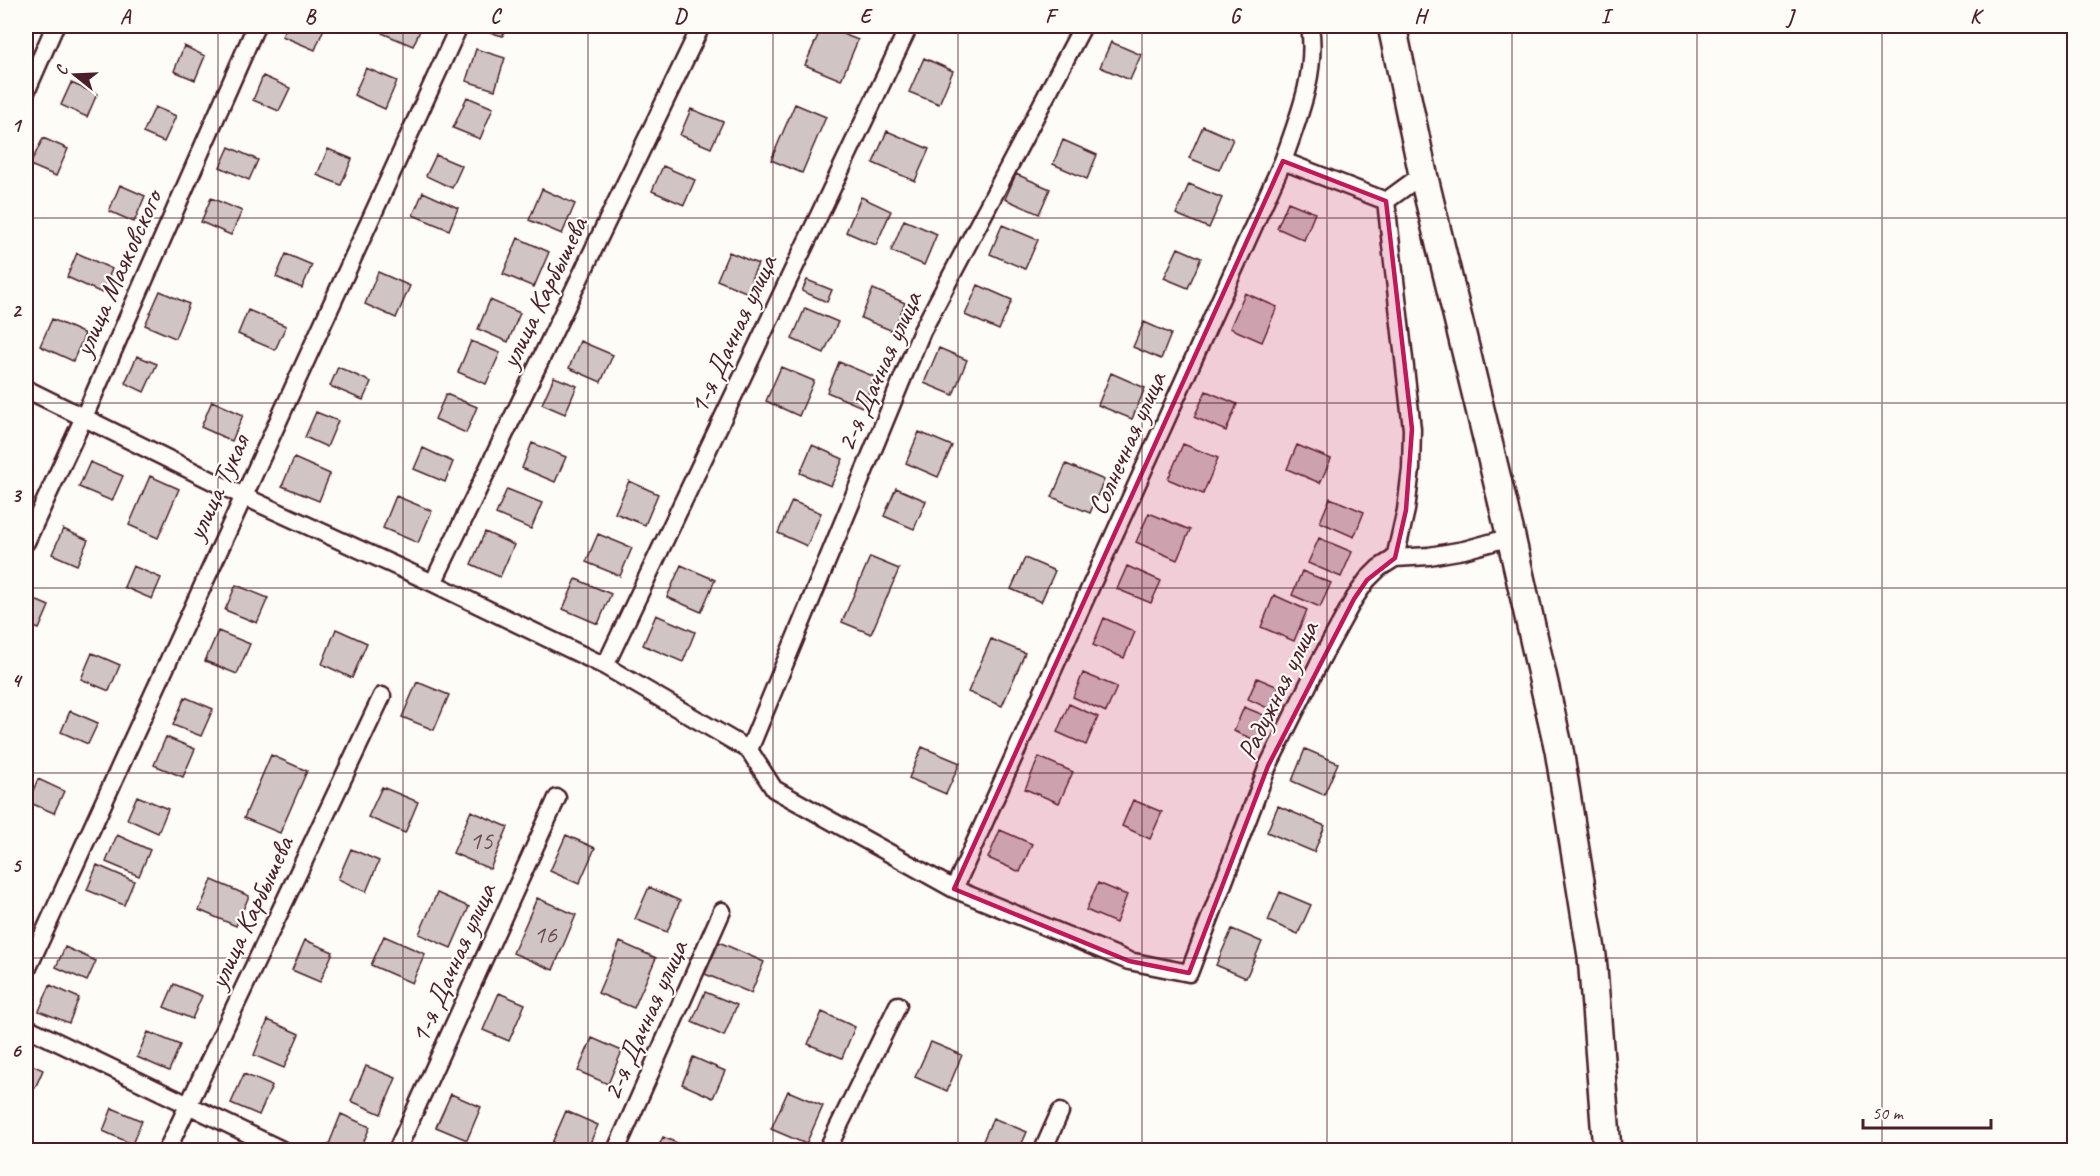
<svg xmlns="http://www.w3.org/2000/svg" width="2100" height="1176" viewBox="0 0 2100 1176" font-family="Caveat,sans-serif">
<rect width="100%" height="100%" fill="#fdfcf7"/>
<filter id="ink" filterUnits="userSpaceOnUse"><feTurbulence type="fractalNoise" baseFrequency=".0167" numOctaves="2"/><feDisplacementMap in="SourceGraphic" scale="12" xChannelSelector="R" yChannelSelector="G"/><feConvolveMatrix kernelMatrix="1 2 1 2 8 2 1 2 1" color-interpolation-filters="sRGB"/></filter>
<g filter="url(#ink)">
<path fill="#d0c5c4" stroke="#4a1f2b" stroke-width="1.5" d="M287,26H325L315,50L282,36Z
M385,26H422L413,46L382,33Z
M485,26H505L503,36L484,31Z
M822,26L858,40L841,80L805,65Z
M1111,42L1141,55L1130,80L1100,67Z
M184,46L205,56L195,80L174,71Z
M476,49L505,58L495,90L466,81Z
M924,58L953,71L939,104L909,92Z
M366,68L397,81L385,109L354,95Z
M263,76L290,88L279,111L253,100Z
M71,83L97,94L87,117L61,105Z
M467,97L493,108L480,139L453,128Z
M795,104L826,117L802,173L771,160Z
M155,107L176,116L164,142L143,133Z
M691,109L723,122L711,148L680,135Z
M1203,126L1233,139L1219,170L1189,158Z
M887,131L929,149L915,181L873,163Z
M43,138L68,149L56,176L30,165Z
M1063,140L1097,155L1087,179L1053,164Z
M229,147L258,160L249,180L220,167Z
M328,149L352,159L341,185L317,175Z
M436,155L462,166L452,188L426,176Z
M663,166L695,180L684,205L652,191Z
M1016,174L1050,189L1039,214L1005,199Z
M1189,184L1222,198L1209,228L1176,214Z
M120,185L145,196L134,222L109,211Z
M542,189L575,204L562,234L529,220Z
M423,192L458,208L449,230L413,215Z
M861,197L891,211L876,245L846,232Z
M211,198L242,211L231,235L201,222Z
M1288,202L1315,213L1304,240L1277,228Z
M904,220L937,234L924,265L891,251Z
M1002,225L1038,240L1025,269L990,254Z
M518,238L549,252L534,287L503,274Z
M1178,248L1201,258L1188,288L1164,278Z
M729,252L758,264L751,279L763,284L758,297L717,280Z
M77,253L112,269L102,293L67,277Z
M286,254L312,265L302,288L276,277Z
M378,272L410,286L396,318L365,304Z
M807,280L832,290L827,302L802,291Z
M978,285L1012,300L999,330L965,315Z
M873,289L905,303L893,331L861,318Z
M160,291L189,304L175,338L145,325Z
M1245,293L1277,307L1262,342L1230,328Z
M490,300L520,313L508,342L478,329Z
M805,308L838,322L824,353L792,339Z
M248,310L286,326L275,350L238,334Z
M52,319L85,334L73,361L40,346Z
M1144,322L1171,334L1161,359L1133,347Z
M471,341L500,353L486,384L458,372Z
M580,341L613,355L601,382L569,368Z
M939,348L967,360L953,395L924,383Z
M137,356L157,364L144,392L125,383Z
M839,362L875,377L862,407L827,392Z
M338,367L371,382L363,400L330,386Z
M781,367L814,381L799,416L766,401Z
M1111,373L1145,388L1132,419L1098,405Z
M554,377L577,386L565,414L542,404Z
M1206,391L1237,404L1226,431L1194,417Z
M446,394L477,407L466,433L435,419Z
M212,401L243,415L232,441L201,427Z
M316,412L338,421L327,447L305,437Z
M919,432L952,446L938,477L906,463Z
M532,443L566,457L555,482L522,468Z
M1183,444L1218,458L1203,494L1168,479Z
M812,445L843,459L831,486L800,473Z
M1297,445L1331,459L1320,483L1287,469Z
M423,448L453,462L445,482L414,469Z
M294,458L330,474L319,501L282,486Z
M90,462L123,476L112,501L79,487Z
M1066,464L1104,480L1090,513L1052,497Z
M150,476L179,489L158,538L129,525Z
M629,481L658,494L645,525L615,513Z
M896,488L926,501L914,529L884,516Z
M507,489L542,503L531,529L496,514Z
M396,496L432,511L418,543L383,528Z
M1330,498L1364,512L1354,537L1320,522Z
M792,501L821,513L807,546L778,533Z
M1149,513L1190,530L1177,560L1136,542Z
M63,529L88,540L77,565L52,554Z
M485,532L514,545L500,577L471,564Z
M598,534L632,548L620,576L586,562Z
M1319,538L1352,552L1341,577L1308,563Z
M870,557L899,569L871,634L842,622Z
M1025,558L1055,571L1041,602L1011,589Z
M681,565L715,580L701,612L667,597Z
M133,566L161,578L152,599L124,587Z
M1127,566L1161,581L1151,603L1117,589Z
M1302,571L1331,583L1320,607L1292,595Z
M576,579L611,594L598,624L563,609Z
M236,585L268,598L257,623L225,610Z
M1274,595L1307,610L1294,641L1261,627Z
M28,597L49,606L39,629L26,624V603Z
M656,615L695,632L683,662L643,645Z
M1104,618L1135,632L1124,658L1093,645Z
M336,629L367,643L352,678L322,664Z
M218,631L250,644L237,674L205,661Z
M991,639L1025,653L1002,706L968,692Z
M92,653L120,665L109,691L81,679Z
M1083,673L1117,687L1106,712L1073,697Z
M1257,678L1285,690L1276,712L1248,699Z
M417,682L449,695L434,730L402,717Z
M185,697L213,709L201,736L173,725Z
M1069,704L1098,717L1086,745L1057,732Z
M1244,707L1273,719L1262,743L1234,731Z
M70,711L98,723L88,744L61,732Z
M166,737L195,749L183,777L154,765Z
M922,747L960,763L946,794L909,778Z
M1305,749L1338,763L1324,795L1292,781Z
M271,755L307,771L280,833L244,818Z
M1039,757L1073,772L1059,803L1025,789Z
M38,779L64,791L54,813L28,802Z
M382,787L418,802L405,833L368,817Z
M137,796L168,809L158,833L127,819Z
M1133,800L1162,812L1150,839L1122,826Z
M1278,806L1325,826L1314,852L1267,832Z
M471,811L508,827L490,869L453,853Z
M1000,830L1032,844L1020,872L988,858Z
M117,835L150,850L139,876L106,862Z
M566,835L595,848L579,884L550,871Z
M351,849L379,861L366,892L338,879Z
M97,865L134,881L124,905L87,890Z
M212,880L249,896L236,926L199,910Z
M1098,883L1127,895L1116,923L1086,910Z
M649,887L680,901L667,932L635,919Z
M1280,892L1311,905L1298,934L1268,921Z
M437,893L469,907L451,948L419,934Z
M537,898L576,915L553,970L513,953Z
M1232,929L1262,942L1246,978L1216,965Z
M384,936L425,954L412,983L371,965Z
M305,940L333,952L320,982L292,970Z
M620,942L656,958L634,1008L598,993Z
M719,942L764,962L751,993L705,974Z
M65,947L96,961L87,981L56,967Z
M174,984L202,996L192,1019L164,1007Z
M50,985L79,998L69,1023L39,1011Z
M705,992L737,1005L724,1036L692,1022Z
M499,993L525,1004L509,1041L483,1030Z
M822,1012L855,1027L842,1058L808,1044Z
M268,1020L299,1034L284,1068L254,1055Z
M148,1032L180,1045L169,1071L137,1057Z
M592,1038L622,1051L608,1084L578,1071Z
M931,1042L962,1055L947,1091L915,1077Z
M693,1057L725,1071L713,1098L682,1084Z
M26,1062L43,1070L35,1088L26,1085Z
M366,1066L396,1078L381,1114L351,1101Z
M244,1074L272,1086L259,1115L231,1103Z
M788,1091L823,1106L806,1144L771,1129Z
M451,1094L481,1107L467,1140L436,1127Z
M112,1108L142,1121L132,1144L103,1131Z
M566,1111L598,1125L587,1150H549Z
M341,1114L370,1127L360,1150H331L327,1149Z
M993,1118L1027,1132L1019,1150H979Z
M663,1137L691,1149V1150H657Z"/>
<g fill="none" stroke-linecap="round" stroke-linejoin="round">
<defs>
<path id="minor" d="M26,92L55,26
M1283,161C1299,116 1317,73 1310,26
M1386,201L1412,429L1411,469L1406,510L1395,558
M26,389L243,496L433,583L605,666L749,750L774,789L954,889L1129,961L1189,973L1268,766L1320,661L1354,599L1367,580L1379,568L1395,558L1429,556L1464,550L1511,537
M26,542L84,417L256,26
M433,583L701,26
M605,666L909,26
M749,750L922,331L1083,26
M954,889L1283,161L1386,201L1423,174
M26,972L459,26
M26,1027L282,1150
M167,1150L382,696
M397,1150L557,798
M616,1150L722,911
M827,1150L898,1005
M1043,1150L1060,1112"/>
<path id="primary" d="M1392,26L1423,174L1511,537L1559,750L1592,956L1607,1150"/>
</defs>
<use href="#minor" stroke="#4a1f2b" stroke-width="21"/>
<use href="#primary" stroke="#4a1f2b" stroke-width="32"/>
<use href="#minor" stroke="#fdfcf7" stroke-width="16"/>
<use href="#primary" stroke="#fdfcf7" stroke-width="27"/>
</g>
</g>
<path fill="#c2185b" fill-opacity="0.2" stroke="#c2185b" stroke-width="4.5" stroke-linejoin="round" d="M1283,161L1386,201L1412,429L1406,510L1395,558L1367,580L1354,599L1268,766L1189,973L1129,961L954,889Z"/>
<path fill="none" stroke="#4a1f2b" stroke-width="1.5" stroke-opacity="0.55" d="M218,26V1150M403,26V1150M588,26V1150M773,26V1150M958,26V1150M1142,26V1150M1327,26V1150M1512,26V1150M1697,26V1150M1882,26V1150M26,218H2074M26,403H2074M26,588H2074M26,773H2074M26,958H2074"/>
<g text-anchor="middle" stroke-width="4.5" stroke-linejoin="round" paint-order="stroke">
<g font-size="26" fill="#6c4851">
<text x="481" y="849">15</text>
<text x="545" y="943">16</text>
</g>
<g font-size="28" fill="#4a1f2b" stroke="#fdfcf7">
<text transform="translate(117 273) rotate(-66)" y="10">улица Маяковского</text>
<text transform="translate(543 292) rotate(-64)" y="10">улица Карбышева</text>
<text transform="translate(732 334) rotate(-65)" y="10">1-я Дачная улица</text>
<text transform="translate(878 371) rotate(-66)" y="10">2-я Дачная улица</text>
<text transform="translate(1126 443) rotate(-66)" y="10">Солнечная улица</text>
<text transform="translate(217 487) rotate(-65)" y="10">улица Тукая</text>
<text transform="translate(1277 690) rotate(-64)" y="10">Радужная улица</text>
<text transform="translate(250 912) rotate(-65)" y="10">улица Карбышева</text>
<text transform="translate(452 963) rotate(-66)" y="10">1-я Дачная улица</text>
<text transform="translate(644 1020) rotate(-66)" y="10">2-я Дачная улица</text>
</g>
</g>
<rect width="2100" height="1176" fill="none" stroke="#fdfcf7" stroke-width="66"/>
<g transform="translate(75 75) rotate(288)" stroke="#fdfcf7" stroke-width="4.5" paint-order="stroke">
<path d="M0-4.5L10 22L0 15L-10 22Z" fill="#4a1f2b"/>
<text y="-9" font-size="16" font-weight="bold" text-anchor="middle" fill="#4a1f2b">С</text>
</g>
<path d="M1863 1119v9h128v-9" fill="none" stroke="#4a1f2b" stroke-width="3"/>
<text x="1872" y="1119" font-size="18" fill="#4a1f2b" stroke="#fdfcf7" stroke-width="4.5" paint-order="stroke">50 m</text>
<rect x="33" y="33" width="2034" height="1110" fill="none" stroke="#4a1f2b" stroke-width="2"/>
<g font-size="20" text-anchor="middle" font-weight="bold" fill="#4a1f2b">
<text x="125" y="23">A</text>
<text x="310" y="23">B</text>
<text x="495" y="23">C</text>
<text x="680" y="23">D</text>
<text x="865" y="23">E</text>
<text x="1050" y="23">F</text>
<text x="1235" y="23">G</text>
<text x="1420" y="23">H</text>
<text x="1605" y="23">I</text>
<text x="1790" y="23">J</text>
<text x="1975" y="23">K</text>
<text x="16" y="132">1</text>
<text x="16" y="317">2</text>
<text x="16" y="502">3</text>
<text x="16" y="687">4</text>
<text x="16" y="872">5</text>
<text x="16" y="1057">6</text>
</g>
</svg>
